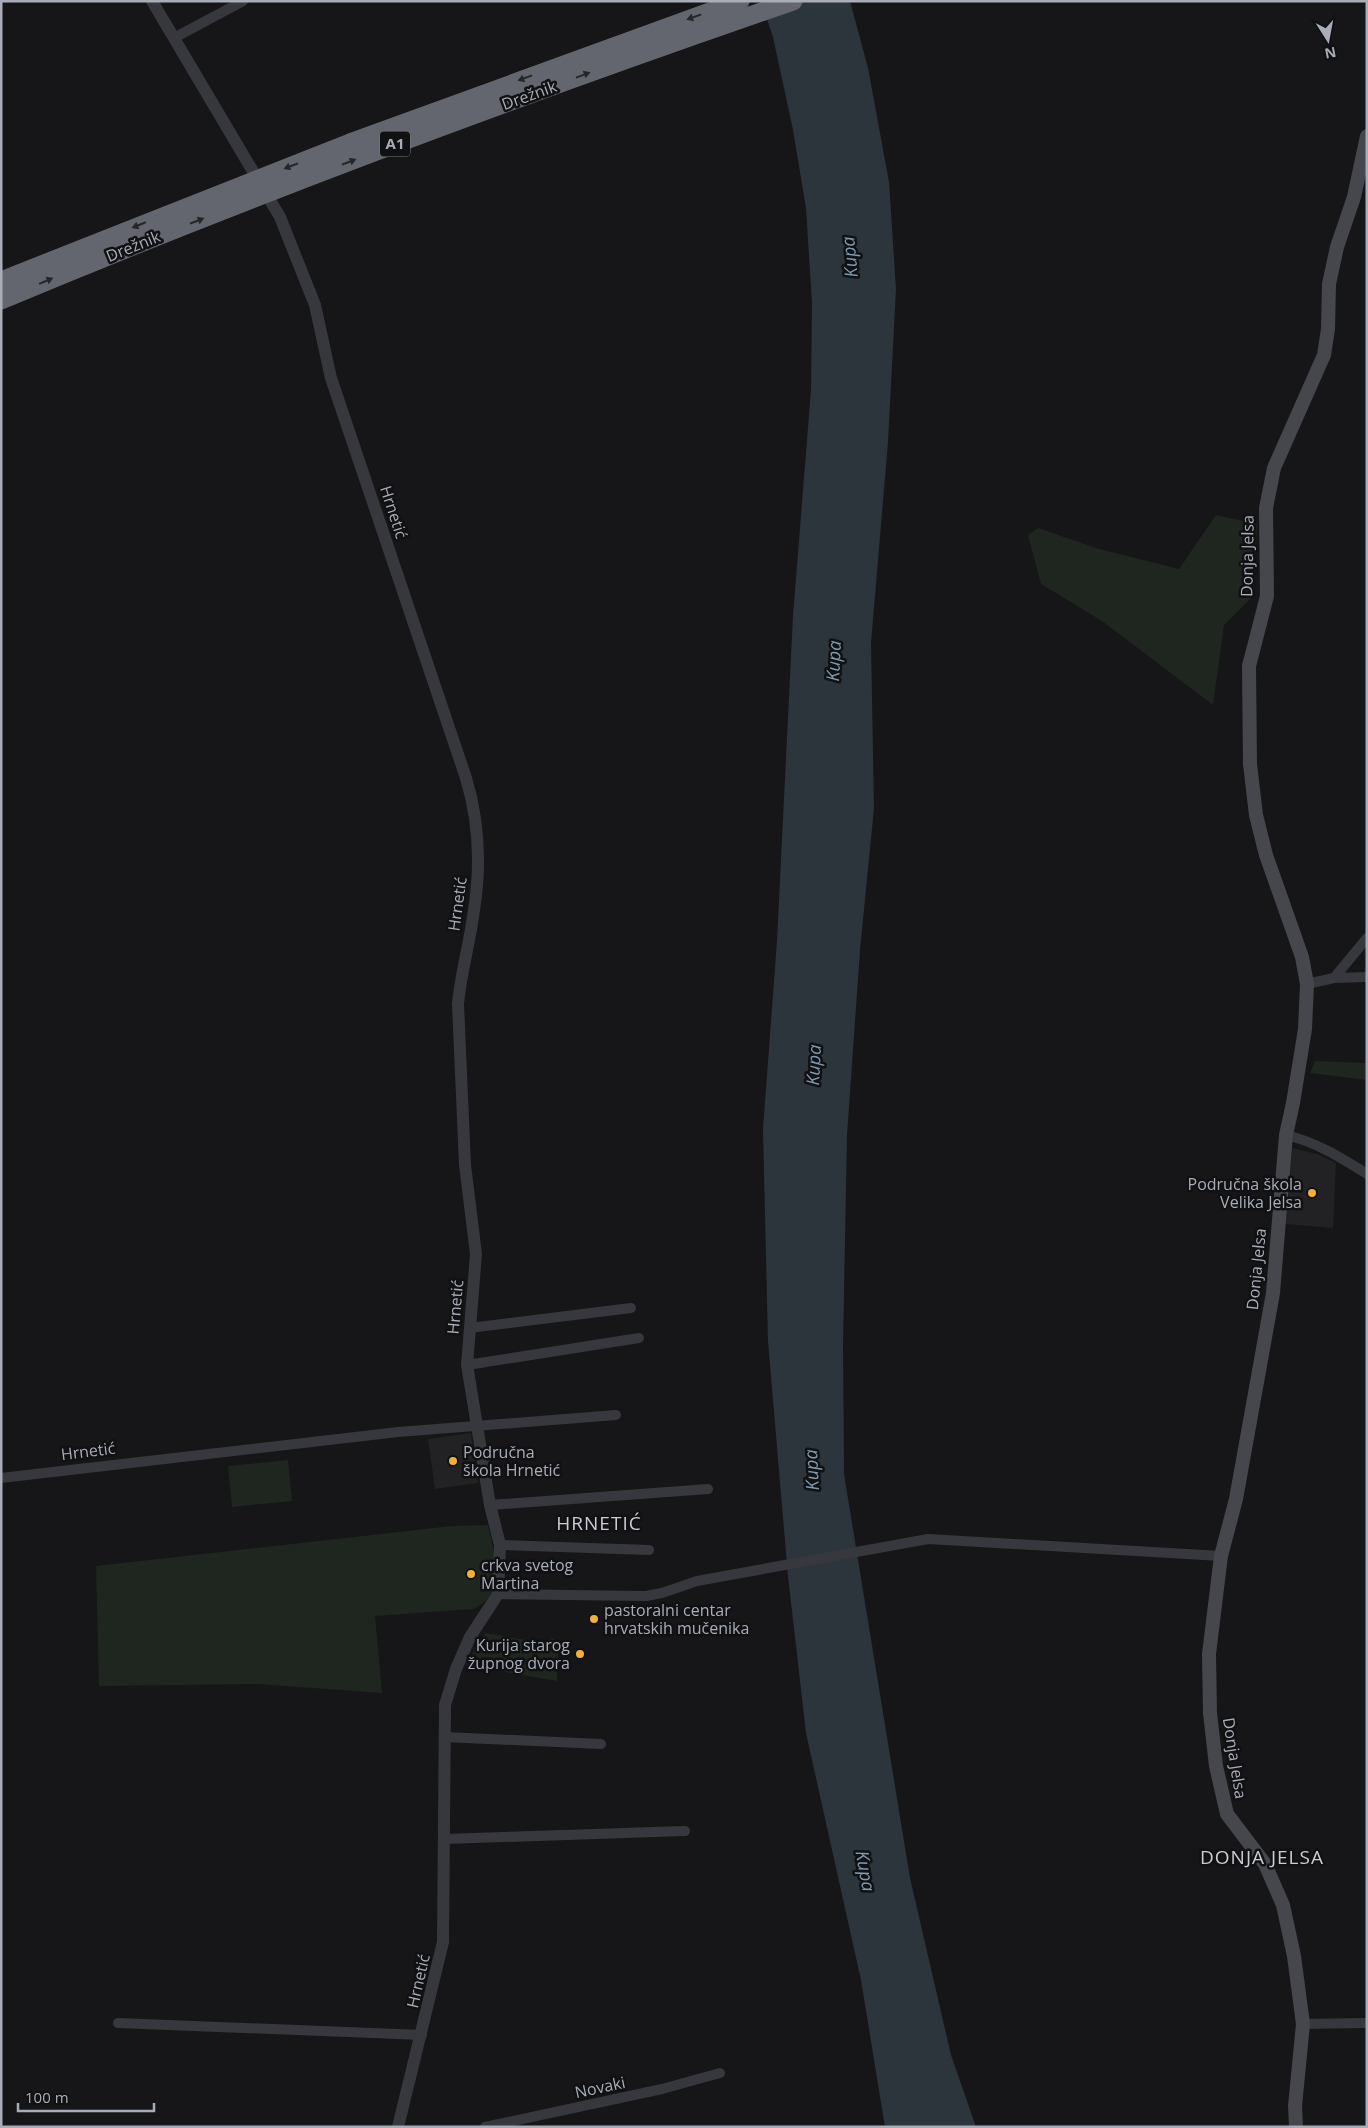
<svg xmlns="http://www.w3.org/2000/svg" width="1368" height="2128" viewBox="0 0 1368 2128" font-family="'Open Sans',sans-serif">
<rect width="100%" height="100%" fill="#161618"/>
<path fill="#222225" d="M1292,1148L1317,1154L1336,1163L1333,1228L1286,1224Z
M471,1433L478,1483L435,1489L428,1439Z"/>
<path fill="#1e261f" d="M1216,515L1257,524L1253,596L1224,625L1213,705L1102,621L1041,584L1028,535L1038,528L1099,549L1179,569Z
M1315,1061L1367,1063V1080L1310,1073Z
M288,1460L292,1501L232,1507L228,1466Z
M488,1525C494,1552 507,1595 473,1609L375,1616L382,1693L258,1684L99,1686L96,1566L452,1526Z
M485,1633L549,1644L551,1638L558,1641L557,1681L466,1665Z"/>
<path fill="#2c353c" d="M761,1H850L868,68L889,182L896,289L888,442L871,643L874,808L860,950L847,1135L843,1345L844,1474L910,1878L951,2055L976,2127H885L861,1980L806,1733L788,1576L768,1341L763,1129L777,941L793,616L811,390L812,303L806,208L793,130L773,37Z"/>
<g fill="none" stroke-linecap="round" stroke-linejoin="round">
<path stroke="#37383d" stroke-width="10" d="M174,38L243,1
M1334,978L1367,938
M1307,984L1334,978L1367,977
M1286,1135C1316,1142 1340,1157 1367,1174
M469,1328L631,1308
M467,1365L639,1338
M1,1478L398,1432L616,1415
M490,1505L708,1489
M500,1545L649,1550
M498,1594L646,1596L662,1593L697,1581L928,1539L1221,1556
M444,1737L601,1744
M444,1839L685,1831
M118,2023L422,2035
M1303,2024L1367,2023
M485,2127L662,2089L720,2073"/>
<path stroke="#37383d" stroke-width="12" d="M152,1L280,217L315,305L331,378L466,778C479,821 481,866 474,910C470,942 461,972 458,1004L465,1165L476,1254L467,1365L490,1505L500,1545L498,1594L470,1637L456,1669L445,1705L443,1942L398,2127"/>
<path stroke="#45474d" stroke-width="14" d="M1296,2127L1295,2106L1303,2024L1294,1956L1283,1905L1265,1864L1227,1814L1216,1766L1210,1713L1209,1654L1221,1556L1236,1499L1273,1293L1286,1135L1293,1103L1305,1029L1307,984L1302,957L1266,855L1256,815L1250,764L1249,666L1267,596L1266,508L1274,468L1324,355L1328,329L1329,284L1337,247L1354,197L1367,136"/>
<path stroke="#63666e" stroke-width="19" d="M1,281L350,143L740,1
M1,300C262,191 526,93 793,1"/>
</g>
<defs><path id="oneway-solid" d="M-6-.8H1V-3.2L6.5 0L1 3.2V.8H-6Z" transform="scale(1.25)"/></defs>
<g fill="#26262a">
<use href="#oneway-solid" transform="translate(694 17) rotate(161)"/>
<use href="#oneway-solid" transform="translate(583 75) rotate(-20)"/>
<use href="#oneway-solid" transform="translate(525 78) rotate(160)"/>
<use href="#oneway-solid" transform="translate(349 162) rotate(-21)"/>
<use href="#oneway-solid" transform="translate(291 166) rotate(159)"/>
<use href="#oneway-solid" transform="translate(197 221) rotate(-21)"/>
<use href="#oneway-solid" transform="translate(139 225) rotate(158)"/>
<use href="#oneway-solid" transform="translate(46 281) rotate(-23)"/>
</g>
<g fill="#f2b134" stroke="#111113" stroke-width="2">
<circle cx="1312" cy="1193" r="5"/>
<circle cx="453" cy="1461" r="5"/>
<circle cx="471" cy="1574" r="5"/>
<circle cx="594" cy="1619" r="5"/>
<circle cx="580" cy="1654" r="5"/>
</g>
<g text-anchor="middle" stroke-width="5" stroke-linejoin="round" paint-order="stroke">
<rect fill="#111113" stroke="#7b7e86" stroke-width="1" x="380" y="131.5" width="30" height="25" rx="4"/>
<g font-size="15" font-weight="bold" fill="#a8adb8">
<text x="395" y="149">A1</text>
</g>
<g font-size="16" fill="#a8adb8" stroke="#111113">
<text transform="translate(529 95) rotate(-20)" y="6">Drežnik</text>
<text transform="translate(133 246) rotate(-22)" y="6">Drežnik</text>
<text transform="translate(394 512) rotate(72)" y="6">Hrnetić</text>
<text transform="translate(1247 556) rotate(-89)" y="6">Donja Jelsa</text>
<text transform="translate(457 904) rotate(-82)" y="6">Hrnetić</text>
<text transform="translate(1256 1269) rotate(-84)" y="6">Donja Jelsa</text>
<text transform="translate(455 1307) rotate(-85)" y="6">Hrnetić</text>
<text transform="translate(88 1451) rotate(-7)" y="6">Hrnetić</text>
<text transform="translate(1235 1758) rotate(81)" y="6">Donja Jelsa</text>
<text transform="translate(418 1981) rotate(-77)" y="6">Hrnetić</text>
<text transform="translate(600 2087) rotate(-12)" y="6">Novaki</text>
</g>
<g font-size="16" fill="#a8adb8" stroke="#111113" text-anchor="start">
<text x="1302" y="1190" text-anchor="end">Područna škola<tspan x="1302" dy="18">Velika Jelsa</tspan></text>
<text x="463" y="1458">Područna<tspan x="463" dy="18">škola Hrnetić</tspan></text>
<text x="481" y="1571">crkva svetog<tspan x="481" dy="18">Martina</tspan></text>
<text x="604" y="1616">pastoralni centar<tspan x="604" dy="18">hrvatskih mučenika</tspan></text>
<text x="570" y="1651" text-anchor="end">Kurija starog<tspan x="570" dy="18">župnog dvora</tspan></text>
</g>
<g font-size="18" font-style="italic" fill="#7f9bb3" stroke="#111113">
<text transform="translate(850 257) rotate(-95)" y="6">Kupa</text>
<text transform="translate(834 661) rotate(-87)" y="6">Kupa</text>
<text transform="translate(814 1065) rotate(-87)" y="6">Kupa</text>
<text transform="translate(812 1470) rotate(-93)" y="6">Kupa</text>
<text transform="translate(865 1871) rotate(80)" y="6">Kupa</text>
</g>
<g font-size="19" letter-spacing="1" fill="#c9ccd4" stroke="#111113">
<text x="599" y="1530">HRNETIĆ</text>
<text x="1262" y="1864">DONJA JELSA</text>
</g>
</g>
<rect width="1368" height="2128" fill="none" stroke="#a8adb8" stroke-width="5"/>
<g transform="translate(1328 40) rotate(169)" stroke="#111113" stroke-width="4" paint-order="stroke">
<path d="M0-4L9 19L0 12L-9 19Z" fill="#a8adb8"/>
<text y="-8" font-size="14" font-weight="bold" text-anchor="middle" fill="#a8adb8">N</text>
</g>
<path d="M18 2103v8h136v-8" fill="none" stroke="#a8adb8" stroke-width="2.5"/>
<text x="25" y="2103" font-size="15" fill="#a8adb8" stroke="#111113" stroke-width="4" paint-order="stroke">100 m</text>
</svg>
